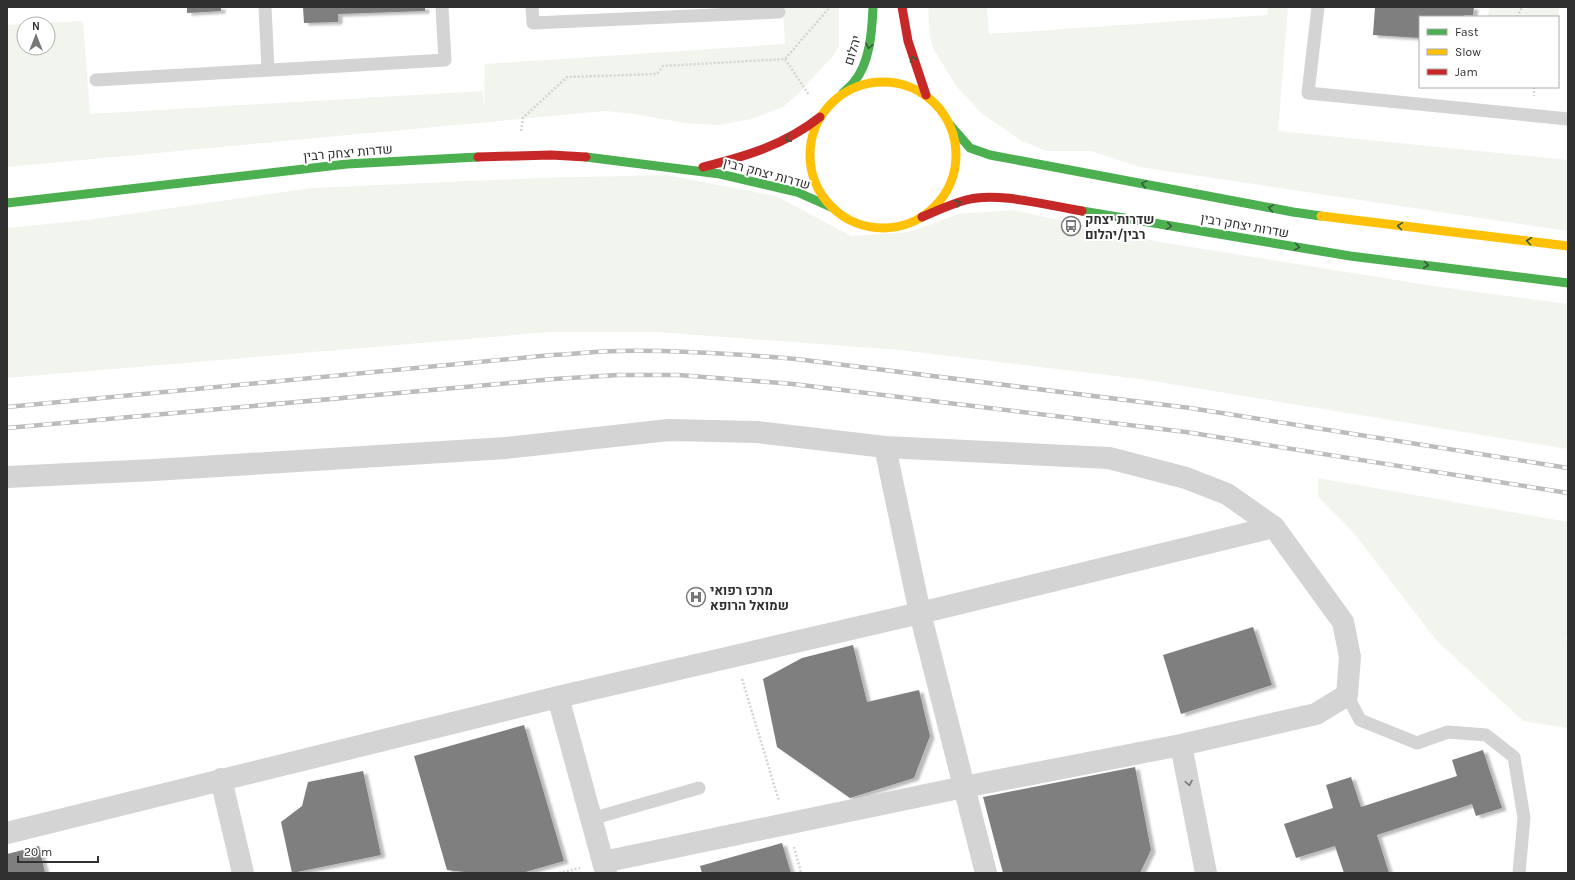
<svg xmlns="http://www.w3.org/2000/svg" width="1575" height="880" viewBox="0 0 1575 880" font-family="Karla,Heebo,sans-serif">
<defs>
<filter id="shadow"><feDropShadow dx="4.5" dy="2.5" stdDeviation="1" flood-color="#0004"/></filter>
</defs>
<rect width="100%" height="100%" fill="#fff"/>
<path fill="#f2f5ed" d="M783,7H839V46L833,56L796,96L783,107L752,119L718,125L685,123L635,114L605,111L7,167V25L24,24V48H48V24H24L83,21L90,114L483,91L484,110L485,64L785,44Z
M928,7H987L989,34L1268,15L1267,7H1288L1278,131L1568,160V231L1140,167L1091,151H1046L1020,140L981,113L957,87L934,50L930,37Z
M1489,7H1559L1558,19V17H1488Z
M667,175L776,196L851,236L910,232L958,214L1013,210L1160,242L1433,286L1568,304V449L1140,379L900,350L657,332H550L7,378V228L87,220L312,188L538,178Z
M1318,478L1568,522V628L1566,640L1568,646V728L1523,721L1437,641L1352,531L1318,497Z"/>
<path fill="#7f7f7f" filter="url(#shadow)" d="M187,7H221V11L187,13Z
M303,7H425V11L338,14V22L304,23Z
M1375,7H1474L1473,15H1464V17H1420V38L1373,35Z
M1253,627L1272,685L1181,714L1163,655Z
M853,645L867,702L919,690L930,736L914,778L850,798L777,747L763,679L802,658Z
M524,725L564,861L522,873H474L447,870L414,756Z
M1483,750L1502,808L1476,816L1472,804L1377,835L1389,873H1344L1335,846L1296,858L1284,824L1333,808L1326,785L1351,777L1361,807L1457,776L1452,760Z
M1135,767L1151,850L1140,873H1003L983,797Z
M363,771L381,855L292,873L281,822L302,806L308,782Z
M782,843L791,873H702L700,866Z
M39,846L45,873H7V854Z"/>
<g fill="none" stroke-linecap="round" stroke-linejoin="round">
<path stroke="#d4d4d4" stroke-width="2.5" stroke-dasharray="2 2" stroke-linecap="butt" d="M1517,17L1522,7
M785,59L809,95
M1534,87V96
M521,131L523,118L567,77L657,74L663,66L785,59L830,7
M742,679L779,801
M794,847L801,873
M559,873L580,868"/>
<path stroke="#d4d4d4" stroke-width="13" d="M265,7L268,69
M532,7L533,23L779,12
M1318,7L1308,93L1568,119
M96,80L445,60L442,7
M1347,695L1360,720L1417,743L1448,732L1486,735L1514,757L1524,818L1519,873
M591,819L699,788"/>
<path stroke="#d4d4d4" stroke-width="22" d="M885,447L920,613L986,873
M7,477L154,470L506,448L669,430L757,432L885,447L1109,458L1186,478L1227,494L1274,527L1343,622L1350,657L1347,695L1316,714L1181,745L964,787L603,862
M558,697L606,873
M1181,745L1206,873
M221,779L243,873
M7,833L558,697L920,613L1274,527"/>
<path stroke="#4caf50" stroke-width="9" d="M843,93C847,89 851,86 854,82C870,63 872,31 873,7
M950,125L970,148L990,155L1293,212L1321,216
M586,157L720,174L797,192L833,208
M7,203L347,164L478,157
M1082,211L1350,256L1568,283"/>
<path stroke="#ffc107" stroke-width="9" d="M810 155a73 73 0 1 1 146 0a73 73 0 1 1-146 0Z
M1321,216L1568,246"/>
<path stroke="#c62828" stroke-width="9" d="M902,7L908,41L926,95
M478,157L551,155L586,157
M703,167C746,156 785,145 820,117
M922,217C936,211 951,204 966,200C997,191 1050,206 1082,211"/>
<defs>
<path id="rail" d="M7,407L552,355C574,354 597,351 619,351C678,350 737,354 796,359L1190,408L1568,468
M7,428L554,379L618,375H679L793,384L1186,432L1568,493"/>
</defs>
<use href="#rail" stroke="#bcbcbc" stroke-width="4.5"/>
<use href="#rail" stroke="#fff" stroke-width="3" stroke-dasharray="9" stroke-linecap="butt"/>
</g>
<defs><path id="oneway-chevron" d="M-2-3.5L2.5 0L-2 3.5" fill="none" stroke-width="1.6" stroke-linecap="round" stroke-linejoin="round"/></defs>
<g stroke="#3a5c3b">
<use href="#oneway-chevron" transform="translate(869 46) rotate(103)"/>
<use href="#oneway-chevron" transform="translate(913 59) rotate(-110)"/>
<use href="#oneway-chevron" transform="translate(788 139) rotate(153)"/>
<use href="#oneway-chevron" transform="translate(1144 184) rotate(-170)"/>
<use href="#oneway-chevron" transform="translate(958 203) rotate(-21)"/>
<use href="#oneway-chevron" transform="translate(1271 208) rotate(-170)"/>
<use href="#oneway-chevron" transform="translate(1169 226) rotate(9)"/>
<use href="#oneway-chevron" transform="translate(1400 226) rotate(-172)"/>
<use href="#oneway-chevron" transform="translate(1529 241) rotate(-173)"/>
<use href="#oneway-chevron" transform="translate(1297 247) rotate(9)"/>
<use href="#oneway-chevron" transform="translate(1426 265) rotate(7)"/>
</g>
<use stroke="#7a7a7a" href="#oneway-chevron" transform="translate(1189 783) rotate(79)"/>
<defs>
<symbol id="bus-ring" viewBox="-11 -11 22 22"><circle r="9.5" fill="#fff" stroke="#787878" stroke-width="1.5"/><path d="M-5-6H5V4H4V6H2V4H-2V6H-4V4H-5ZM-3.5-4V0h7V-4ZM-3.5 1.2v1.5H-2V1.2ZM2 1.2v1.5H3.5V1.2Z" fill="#787878"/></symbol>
<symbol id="hospital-ring" viewBox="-11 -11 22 22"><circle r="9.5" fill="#fff" stroke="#787878" stroke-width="1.5"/><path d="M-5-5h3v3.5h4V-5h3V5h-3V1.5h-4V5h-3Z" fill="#787878"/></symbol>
</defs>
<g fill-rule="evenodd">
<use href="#bus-ring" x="1060" y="215" width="22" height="22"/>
<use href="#hospital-ring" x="685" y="586" width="22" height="22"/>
</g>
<g text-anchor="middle" stroke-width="4" stroke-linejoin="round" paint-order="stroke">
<g font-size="13" fill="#303030" stroke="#fff">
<text transform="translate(852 50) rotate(-73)" y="5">יהלום</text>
<text transform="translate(348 152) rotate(-5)" y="5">שדרות יצחק רבין</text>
<text transform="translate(767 173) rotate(15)" y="5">שדרות יצחק רבין</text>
<text transform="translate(1245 225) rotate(10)" y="5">שדרות יצחק רבין</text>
</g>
<g font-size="13" font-weight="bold" fill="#303030" stroke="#fff" text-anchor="start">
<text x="1085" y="224">שדרות יצחק<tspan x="1085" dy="15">רבין/יהלום</tspan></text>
<text x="710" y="595">מרכז רפואי<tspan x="710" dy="15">שמואל הרופא</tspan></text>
</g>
</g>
<rect width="1575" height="880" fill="none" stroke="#303030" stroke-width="16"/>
<rect x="1419" y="16" width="140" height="72" fill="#ffffff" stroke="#acacac"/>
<rect x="1427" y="29" width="20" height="6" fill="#4caf50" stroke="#acacac"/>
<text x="1455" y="36" font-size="12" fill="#303030">Fast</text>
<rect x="1427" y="49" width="20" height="6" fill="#ffc107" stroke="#acacac"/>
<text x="1455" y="56" font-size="12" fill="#303030">Slow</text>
<rect x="1427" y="69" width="20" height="6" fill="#c62828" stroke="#acacac"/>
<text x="1455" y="76" font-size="12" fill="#303030">Jam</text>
<g transform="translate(36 36)"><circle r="19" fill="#ffffff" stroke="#acacac"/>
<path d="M0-3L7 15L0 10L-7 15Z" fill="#787878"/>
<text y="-6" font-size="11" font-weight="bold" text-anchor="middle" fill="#303030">N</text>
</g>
<path d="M18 856v6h80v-6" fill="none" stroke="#303030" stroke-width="2"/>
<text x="24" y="856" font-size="12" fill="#303030" stroke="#ffffff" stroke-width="3" paint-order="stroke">20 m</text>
</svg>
